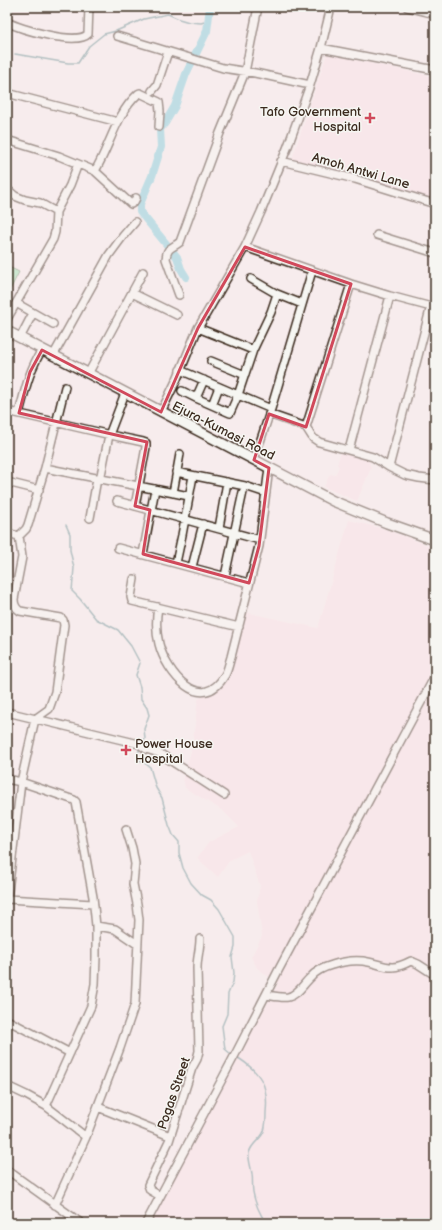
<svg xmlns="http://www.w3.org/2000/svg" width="442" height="1230" viewBox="0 0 442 1230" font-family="'Balsamiq Sans',sans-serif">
<rect width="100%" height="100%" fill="#f7eced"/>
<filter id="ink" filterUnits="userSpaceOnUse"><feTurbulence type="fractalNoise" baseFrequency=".025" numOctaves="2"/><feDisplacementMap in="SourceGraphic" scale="8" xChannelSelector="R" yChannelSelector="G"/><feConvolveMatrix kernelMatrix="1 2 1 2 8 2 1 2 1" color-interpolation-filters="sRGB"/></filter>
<g filter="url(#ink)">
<path fill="#f9e0e6" d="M327,54L435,77V200L292,159Z
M341,451L368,459L371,468L357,501L324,487L330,474L335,475L339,466L337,465Z
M349,520L384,529L435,548V1223H150L278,984L257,968L251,957L262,936L257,901L260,886L248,851L230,860L218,877L197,858L209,842L239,827L223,811L185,788L183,778L192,748L198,699L212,693L225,681L234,661L245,612L318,628Z"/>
<path fill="#99e1af" stroke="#6a8666" d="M7,266L19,272L7,296Z"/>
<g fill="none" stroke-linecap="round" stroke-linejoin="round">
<path stroke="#638b8f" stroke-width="1.5" d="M15,54L68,63H78L89,46L104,34L116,31L144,19L168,14L179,19L189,22L201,23L208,21
M66,525L70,534V550L74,568L72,591L80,599L96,619L118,630L131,646L140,663L136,675L140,687L141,699L147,708L149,715L144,729L145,739L143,743
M140,748L138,753L140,760L150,767L156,788L162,798L169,825L173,835L179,842V853L183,868L191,883L202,895L211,900L219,909L235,937V947L232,957L234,973L233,982L228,994L227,1014L222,1026L225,1049L232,1055
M237,1057C260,1072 269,1085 266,1112C266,1118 266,1125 264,1131C261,1140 252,1142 249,1153C248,1159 251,1167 252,1174C253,1180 252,1186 253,1192C255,1203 260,1214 266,1223"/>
<path stroke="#7dcbda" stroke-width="8" d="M186,277L181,269L177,257L140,212V204L152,176L161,147L160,129L165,123L175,106L186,74L207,31L210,7"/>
<defs>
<path id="minor" d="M407,7L435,14
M7,22C20,29 77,46 88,34L89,7
M117,36L223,68L255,73L310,85
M321,48L435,70
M152,91L157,85L168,52
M7,93L118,122
M7,140L59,156L95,171L131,204L134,202L136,198
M281,161L355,179L435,204
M95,171C110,146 116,114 138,94L140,93L159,102L160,111L159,127
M7,189L15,196L25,200L40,203L56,212
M377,235L435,253
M245,247L351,284L390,296L435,308
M251,279L277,294L302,304
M132,293L177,315
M179,295L166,259C167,247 171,249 180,242L220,133L245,72L258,7
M16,303L53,324
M7,319L53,239L55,232L56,212L70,185L78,164
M198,328L253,350L238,395L271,409
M20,338L33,313
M253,350L271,312L277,294
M53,356L109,255L123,236L135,222
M211,361L245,375
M180,370L238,395L230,413L196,398
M88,374L143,272
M182,391L196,398L204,380
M212,405L219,387
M7,411L115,436L143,442L146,443V447L135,506
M161,412L177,379L198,328L245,247L261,212L288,146L310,85L321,48L331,7
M19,413C25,391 29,370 42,350
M269,414L306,427L313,438L319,442L373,457L389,467L405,475L419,478L435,480
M306,427L351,284
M349,450L390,296
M254,460L271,409L312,271
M389,467L431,306
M45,468C93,478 141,486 189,496
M176,472L245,486L266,493
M100,480L109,435L125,393
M7,482L39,490
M173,493L180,454
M117,501L260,540
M90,518L97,479
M219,528L227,482
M7,533L19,536
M118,548L249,583
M143,554L155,489
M176,563L182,535L193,476
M192,567L203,524
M225,576L243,492
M134,579L131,597L132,601L239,627
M158,607C156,619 156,632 159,644C166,672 201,716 225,675C228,670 229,663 231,657L259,546L269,468
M7,712L139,744L146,749L159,753L224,795
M7,779L21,782L74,800L76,802L93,897L96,926V957L95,984L91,1006L46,1106
M7,899L93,904
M7,900L21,782L35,719L49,709L55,692L64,625L63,620L61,618L20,611C15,608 14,604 14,599L22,557L19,536L26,529L28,525L45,468L65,387
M96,926L115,929L137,944
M266,995C273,996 281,998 288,997C298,995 303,984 311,977C316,971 325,967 332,965C341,962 354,960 363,961C385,964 388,973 411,961L418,964L435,975
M7,1020L70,1053
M7,1086L26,1095L46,1106L86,1137
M98,1107L170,1136
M7,1170L81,1223
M160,1196L150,1190L148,1185L169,1141L192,1068L197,1059L199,1051L197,968C197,958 200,949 200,939
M55,1205L86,1137L120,1048L135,1004L139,920L137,904L133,884L135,864L132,848L126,829
M146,1223L237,1051L278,971L435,676"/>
<path id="major" d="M7,331L333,501L387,523L435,540"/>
</defs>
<use href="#minor" stroke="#3b2a1e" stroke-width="10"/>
<use href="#major" stroke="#3b2a1e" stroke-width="12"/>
<use href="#minor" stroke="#f6f6f2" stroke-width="7"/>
<use href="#major" stroke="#f6f6f2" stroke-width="9"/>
</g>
</g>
<path d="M0 0H442V1230H0ZM245,247L351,284L306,427L269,414L254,460L269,468L259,546L249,583L143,554L150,510L135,506L147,442L19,413L30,372L42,350L161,412L198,328Z" fill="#f7eced" fill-opacity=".55" fill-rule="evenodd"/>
<path fill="none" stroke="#d1495b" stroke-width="3" stroke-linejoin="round" d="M245,247L351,284L306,427L269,414L254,460L269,468L259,546L249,583L143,554L150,510L135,506L147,442L19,413L30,372L42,350L161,412L198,328Z"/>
<g fill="#d1495b" stroke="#f6f6f2" stroke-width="1.5">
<path d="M368 112h4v4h4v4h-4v4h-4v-4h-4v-4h4z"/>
<path d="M124 744h4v4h4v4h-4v4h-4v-4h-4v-4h4z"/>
</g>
<g text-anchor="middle" stroke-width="3" stroke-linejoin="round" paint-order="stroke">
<g font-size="13" fill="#3b2a1e" stroke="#f6f6f2" text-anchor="end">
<text x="361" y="116">Tafo Government<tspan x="361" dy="15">Hospital</tspan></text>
<text x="135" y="748" text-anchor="start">Power House<tspan x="135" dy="15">Hospital</tspan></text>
</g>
<g font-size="13" fill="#3b2a1e" stroke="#f6f6f2">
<text transform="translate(361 170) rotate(16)" y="5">Amoh Antwi Lane</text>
<text transform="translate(224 430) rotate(27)" y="5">Ejura-Kumasi Road</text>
<text transform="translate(173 1093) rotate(-71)" y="5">Pogas Street</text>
</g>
</g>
<rect width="442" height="1230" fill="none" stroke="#f6f6f2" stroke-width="24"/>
<rect x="12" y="12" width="418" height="1206" fill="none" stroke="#3b2a1e" stroke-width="1.5" filter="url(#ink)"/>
</svg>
